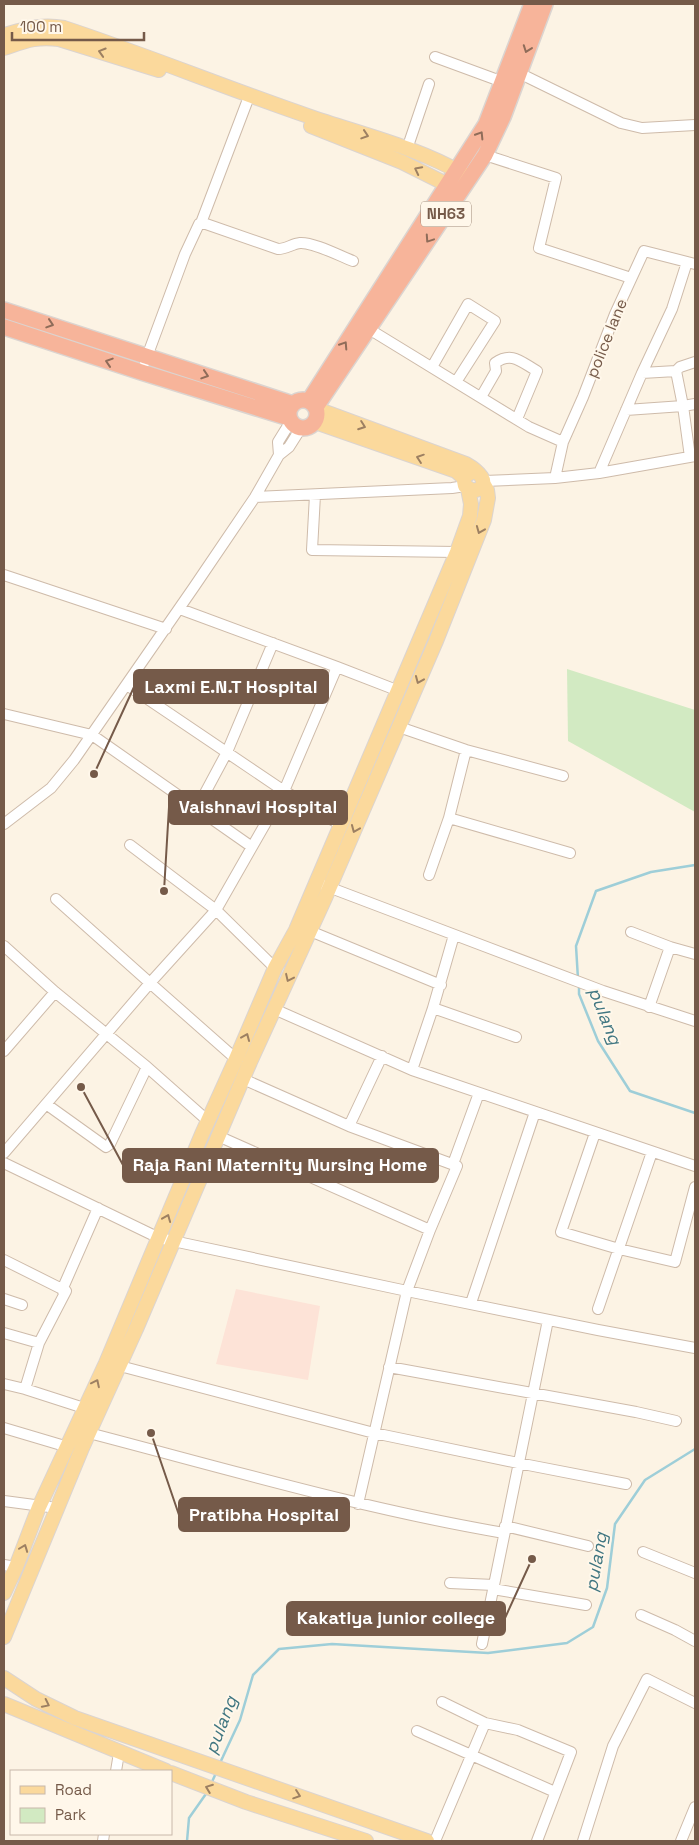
<svg xmlns="http://www.w3.org/2000/svg" width="699" height="1845" viewBox="0 0 699 1845" font-family="'Space Grotesk',sans-serif">
<rect width="100%" height="100%" fill="#fcf3e4"/>
<path fill="#fde3d7" d="M236,1289L320,1306L308,1380L216,1364Z"/>
<path fill="#d2eac2" d="M567,669L695,710V812L568,741Z"/>
<g fill="none" stroke-linecap="round" stroke-linejoin="round">
<path stroke="#9eced8" stroke-width="2.5" d="M578,979L576,946L596,891L651,872L695,865
M579,985V994L598,1041L630,1091L695,1113
M220,1763L240,1720L253,1675L279,1649L332,1644L488,1653L567,1643L593,1627L607,1588L615,1524L645,1480L695,1449
M211,1784L216,1773
M187,1841L189,1818L208,1791"/>
<defs>
<path id="minor" d="M435,57L503,82
M519,73L621,123L642,128L695,125
M407,149L429,84
M485,155L556,178L539,248L631,278
M201,223L250,94
M687,262L672,309L642,373L676,371L683,406L695,404
M369,329L529,427L563,442
M145,362L185,254L199,224H206L278,249C286,249 292,244 300,243C313,242 340,256 353,261
M432,367L468,304L495,321L456,382
M676,371L680,367L695,362
M481,397L496,371L495,363C512,351 521,362 537,371L517,419
M626,410L683,406L690,457
M279,455L278,442L291,421
M599,473L642,373
M555,478L563,442L583,397L615,314L644,251L695,264
M484,481L555,478L599,473L695,456
M315,495L312,550L457,552
M255,497L452,488L465,486
M4,575L166,629
M180,609L337,667L399,691
M127,685L284,791L341,825
M4,714L92,735L252,847
M399,727L466,750L563,776
M197,808L227,752L273,643
M449,818L570,853
M4,824L51,788L74,760L194,587L255,497L279,455L289,447L301,428
M429,875L449,818L466,750
M323,885L603,991L695,1021
M56,899L150,983L216,910L130,845
M310,931L441,985
M631,932L670,947
M454,935L433,1008L516,1037
M4,946L55,992L147,1067L208,1121
M275,968L216,910L284,791L337,667
M649,1007L670,947L695,954
M274,1009L412,1070L433,1008
M4,1051L55,992
M412,1070L695,1166
M46,1104L106,1147L110,1144L147,1067
M349,1126L382,1056
M595,1133L561,1232L619,1249L675,1262L695,1187
M218,1136L430,1230L457,1166L349,1126L243,1079
M4,1153L150,983L236,1059
M4,1163L159,1238L407,1291L598,1330L695,1348
M453,1164L479,1093
M4,1260L66,1291L39,1343L4,1333
M62,1290L98,1208
M4,1299L22,1305
M471,1303L535,1112
M598,1309L652,1152
M120,1366L374,1433L518,1463L626,1484
M389,1367L636,1412L676,1421
M4,1384L25,1389L84,1408
M25,1389L39,1343
M4,1428L68,1447
M89,1433C227,1469 363,1509 504,1533
M4,1501L57,1508
M358,1504L407,1291L430,1230
M505,1526L588,1546
M643,1552L695,1573
M4,1565L16,1567
M450,1583L494,1585
M493,1589L586,1605
M641,1615L675,1630L695,1641
M482,1644L548,1320
M442,1702L485,1723L518,1730L571,1752L537,1841
M417,1731L555,1792
M116,1771L119,1753
M103,1841L104,1834
M435,1841L485,1723
M583,1841L613,1746L647,1679L695,1703
M681,1841L695,1807"/>
<path id="major" d="M4,35C26,29 41,24 64,28C146,55 226,88 308,116C360,134 417,147 465,175
M4,48C25,41 36,36 59,39L159,70
M311,126L402,162L456,189
M317,409L466,464C475,469 496,485 473,491L465,486L464,481L465,476L474,471
M315,422L456,471L464,478
M4,1593L16,1567L39,1507L106,1363L202,1134L236,1059L275,968L296,930L457,552L470,516L471,504L468,489
M4,1637L82,1448L136,1329L250,1062L325,898L436,641L484,520L488,498L487,490L483,483
M4,1678L36,1699L75,1718L427,1841
M4,1704L166,1771
M171,1773L246,1802L366,1841"/>
<path id="highway" d="M4,310L293,404
M4,327L141,372L289,418
M312,396L486,124L532,4
M289 414a14 14 0 1 1 28 0a14 14 0 1 1-28 0Z
M316,407L485,155L503,117L545,4"/>
</defs>
<use href="#minor" stroke="#cebbaa" stroke-width="12"/>
<use href="#major" stroke="#dbd4d0" stroke-width="16"/>
<use href="#highway" stroke="#dbd4d0" stroke-width="18"/>
<use href="#minor" stroke="#fff" stroke-width="10"/>
<use href="#major" stroke="#fbd99c" stroke-width="14"/>
<use href="#highway" stroke="#f7b49a" stroke-width="15"/>
</g>
<defs><path id="oneway-chevron" d="M-2-3.5L2.5 0L-2 3.5" fill="none" stroke-width="1.6" stroke-linecap="round" stroke-linejoin="round" transform="scale(1.25)"/></defs>
<g stroke="#8f6c59">
<use href="#oneway-chevron" transform="translate(527 49) rotate(110)"/>
<use href="#oneway-chevron" transform="translate(480 135) rotate(-58)"/>
<use href="#oneway-chevron" transform="translate(429 239) rotate(124)"/>
<use href="#oneway-chevron" transform="translate(50 324) rotate(18)"/>
<use href="#oneway-chevron" transform="translate(344 345) rotate(-57)"/>
<use href="#oneway-chevron" transform="translate(109 362) rotate(-162)"/>
<use href="#oneway-chevron" transform="translate(205 375) rotate(18)"/>
</g>
<g stroke="#9d8062">
<use href="#oneway-chevron" transform="translate(102 52) rotate(-163)"/>
<use href="#oneway-chevron" transform="translate(365 135) rotate(18)"/>
<use href="#oneway-chevron" transform="translate(418 170) rotate(-153)"/>
<use href="#oneway-chevron" transform="translate(362 426) rotate(20)"/>
<use href="#oneway-chevron" transform="translate(420 458) rotate(-161)"/>
<use href="#oneway-chevron" transform="translate(480 530) rotate(112)"/>
<use href="#oneway-chevron" transform="translate(419 680) rotate(113)"/>
<use href="#oneway-chevron" transform="translate(355 829) rotate(113)"/>
<use href="#oneway-chevron" transform="translate(289 978) rotate(115)"/>
<use href="#oneway-chevron" transform="translate(246 1037) rotate(-67)"/>
<use href="#oneway-chevron" transform="translate(167 1218) rotate(-68)"/>
<use href="#oneway-chevron" transform="translate(96 1383) rotate(-64)"/>
<use href="#oneway-chevron" transform="translate(24 1548) rotate(-69)"/>
<use href="#oneway-chevron" transform="translate(46 1704) rotate(26)"/>
<use href="#oneway-chevron" transform="translate(209 1788) rotate(-159)"/>
<use href="#oneway-chevron" transform="translate(297 1795) rotate(19)"/>
</g>
<g text-anchor="middle" stroke-width="4" stroke-linejoin="round" paint-order="stroke">
<rect fill="#fff7ea" stroke="#9e8979" stroke-width="1" x="421" y="201.5" width="50" height="25" rx="4"/>
<g font-size="15" font-weight="bold" fill="#755a49">
<text x="446" y="219">NH63</text>
</g>
<g font-size="16" fill="#755a49" stroke="#fff7ea">
<text transform="translate(606 338) rotate(-68)" y="6">police lane</text>
</g>
<g font-size="18" font-style="italic" fill="#407681" stroke="#fff7ea">
<text transform="translate(605 1016) rotate(68)" y="6">pulang</text>
<text transform="translate(596 1562) rotate(-80)" y="6">pulang</text>
<text transform="translate(221 1725) rotate(-69)" y="6">pulang</text>
</g>
</g>
<path fill="none" stroke="#755a49" stroke-width="2" d="M94 774L134 687M164 891L169 807M81 1087L123 1165M151 1433L179 1515M532 1559L505 1618"/>
<g fill="#755a49" stroke="#fff7ea" stroke-width="2">
<circle cx="94" cy="774" r="5"/>
<circle cx="164" cy="891" r="5"/>
<circle cx="81" cy="1087" r="5"/>
<circle cx="151" cy="1433" r="5"/>
<circle cx="532" cy="1559" r="5"/>
</g>
<g fill="#755a49" stroke="#755a49" stroke-width="2">
<rect x="134" y="670" width="194" height="33" rx="5"/>
<rect x="169" y="791" width="178" height="33" rx="5"/>
<rect x="123" y="1149" width="315" height="33" rx="5"/>
<rect x="179" y="1498" width="170" height="33" rx="5"/>
<rect x="287" y="1602" width="218" height="33" rx="5"/>
</g>
<g font-size="18" text-anchor="middle" font-weight="bold" fill="#fff">
<text x="231" y="693">Laxmi E.N.T Hospital</text>
<text x="258" y="813">Vaishnavi Hospital</text>
<text x="280" y="1171">Raja Rani Maternity Nursing Home</text>
<text x="264" y="1521">Pratibha Hospital</text>
<text x="396" y="1624">Kakatiya junior college</text>
</g>
<rect width="699" height="1845" fill="none" stroke="#755a49" stroke-width="10"/>
<rect x="10" y="1770" width="162" height="65" fill="#fff7ea" stroke="#c8b8aa"/>
<rect x="20" y="1786" width="25" height="8" fill="#fbd99c" stroke="#c8b8aa"/>
<text x="55" y="1795" font-size="15" fill="#755a49">Road</text>
<rect x="20" y="1808" width="25" height="15" fill="#d2eac2" stroke="#c8b8aa"/>
<text x="55" y="1820" font-size="15" fill="#755a49">Park</text>
<path d="M12 32v8h132v-8" fill="none" stroke="#755a49" stroke-width="2.5"/>
<text x="20" y="32" font-size="15" fill="#755a49" stroke="#fff7ea" stroke-width="4" paint-order="stroke">100 m</text>
</svg>
